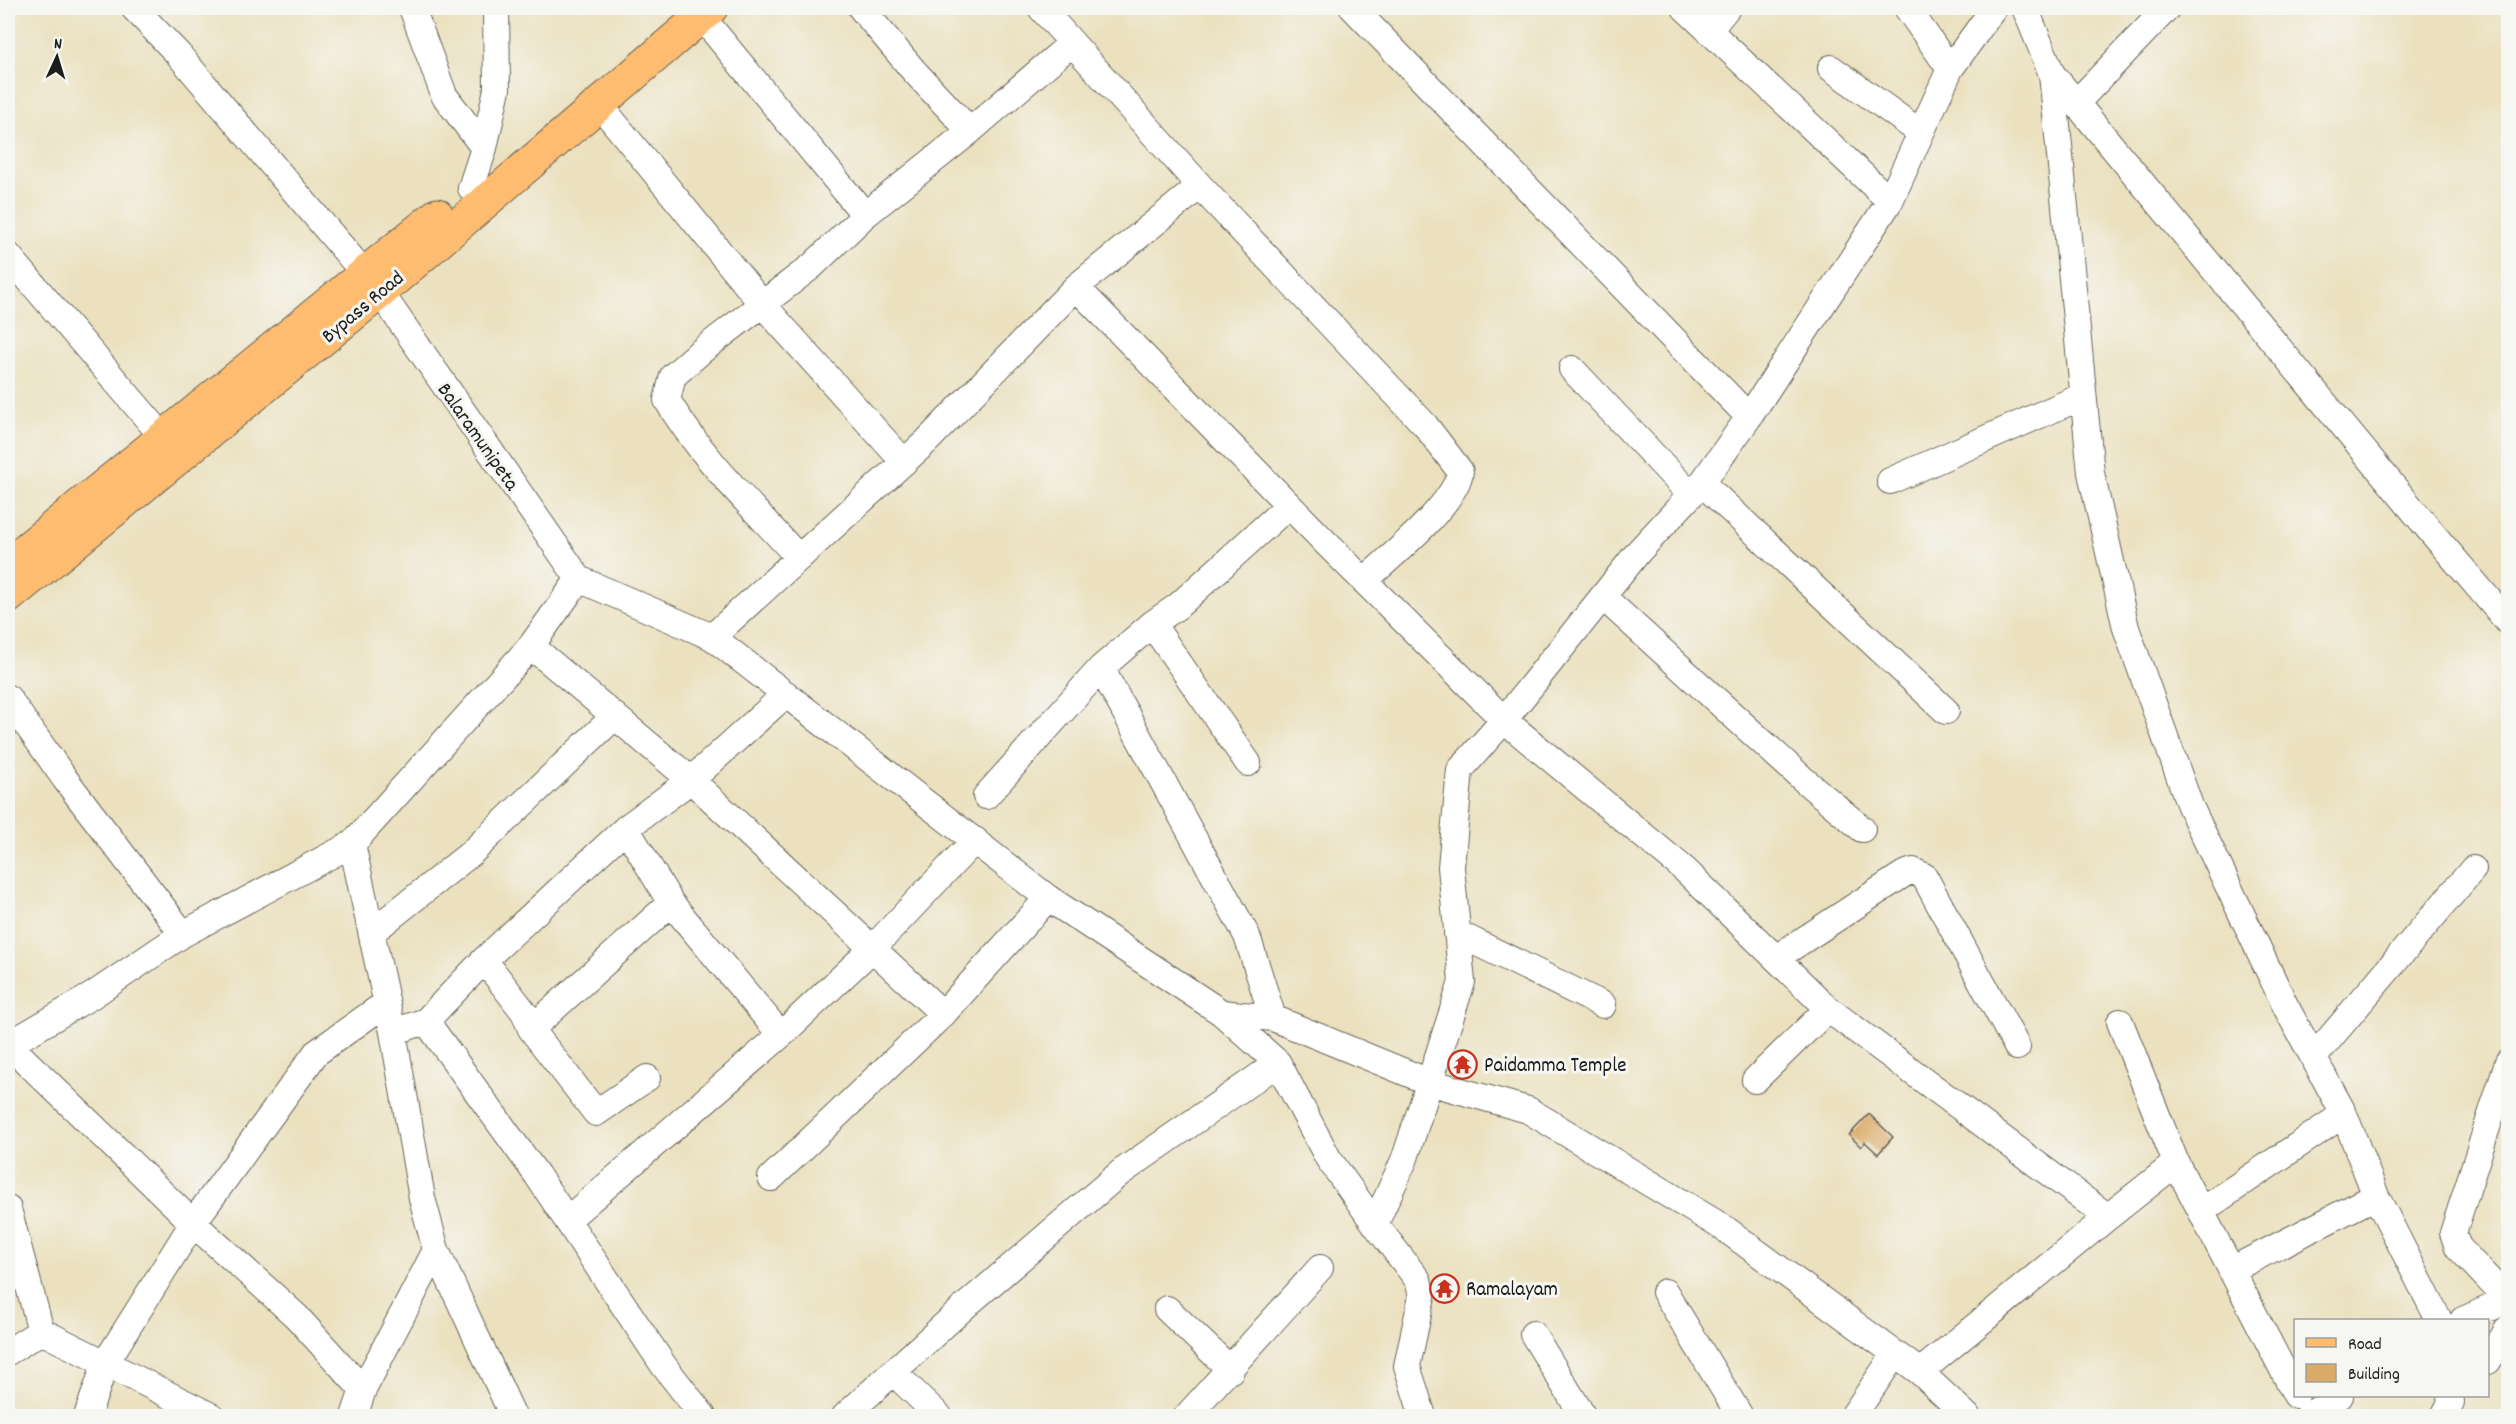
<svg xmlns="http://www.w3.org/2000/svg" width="2516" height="1424" viewBox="0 0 2516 1424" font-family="Dekko,sans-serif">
<rect width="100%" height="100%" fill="#f6f6f2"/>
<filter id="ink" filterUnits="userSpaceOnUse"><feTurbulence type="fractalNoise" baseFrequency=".0167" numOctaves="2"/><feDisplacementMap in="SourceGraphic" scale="12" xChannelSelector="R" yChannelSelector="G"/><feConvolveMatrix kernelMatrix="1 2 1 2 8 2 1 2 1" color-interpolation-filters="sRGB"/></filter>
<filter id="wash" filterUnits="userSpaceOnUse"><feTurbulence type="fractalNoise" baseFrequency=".008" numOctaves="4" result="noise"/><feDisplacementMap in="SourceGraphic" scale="24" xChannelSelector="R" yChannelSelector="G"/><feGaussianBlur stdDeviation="1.35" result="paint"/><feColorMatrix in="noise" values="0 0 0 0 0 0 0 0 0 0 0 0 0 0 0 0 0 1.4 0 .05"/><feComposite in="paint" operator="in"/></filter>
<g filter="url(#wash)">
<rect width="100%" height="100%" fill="#ebe1bf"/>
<g id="blocks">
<path fill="#dbaa67" d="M1869,1114L1893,1137L1878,1154L1865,1142L1861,1147L1849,1135Z"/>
</g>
</g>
<g filter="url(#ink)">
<use href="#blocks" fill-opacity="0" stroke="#646155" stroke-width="1.5"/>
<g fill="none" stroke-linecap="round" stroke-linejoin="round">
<defs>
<path id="minor" d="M134,8L179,55L364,273
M412,8L444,95L484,148
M861,8L914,71L970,131
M1041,8L1200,186L1425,425L1460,471C1457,503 1389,558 1364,581
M1353,8L1749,417L1890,201
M1685,8L1890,201L1950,69L1994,8
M1907,8L1950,69
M2025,8L2052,74L2091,473L2126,628L2190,806L2286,1007L2344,1114L2376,1196L2439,1320
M701,16L865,215
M1710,29L1727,8
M1831,68L1921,133
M2052,74L2427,527L2508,622
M2077,102L2167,8
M599,104L763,305L904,462
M471,188L484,148L497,89L496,8
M8,255L164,438
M1076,287L1200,186
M380,292L579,579
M1572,369L1691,495
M1890,481L2083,396
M1702,483L1749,417
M799,558C753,507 702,459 667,400L673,376L700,352L812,266L865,215L970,131L1072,43
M579,579L712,637L1048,898L1222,1013L1273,1018L1429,1082L1528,1110L1724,1228L1920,1372L1967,1416
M1603,597L1804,780L1862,829
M1152,624L1178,606L1289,505
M712,637L927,441L1076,287L1326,543L1504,720L1685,870L1828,1009L2108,1217L1920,1372
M531,646L691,780L943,1014
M8,698L65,779L183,934
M1248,763L1152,624L1101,668L1247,936L1273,1018
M986,796L1101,668
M626,828L671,903L781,1035
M372,932L470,854L615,716
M1457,933L1603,1005
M1776,958L1904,874L1913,871L1924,876L2017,1047
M484,960L524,1012L531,1029L596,1113L647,1078
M1222,1013L1278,1063L1328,1158L1375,1224L1418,1280L1422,1296L1407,1366L1423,1416
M426,1021L537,1175L664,1366L703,1416
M2120,1022L2176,1163L2296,1395
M531,1029L671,903
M393,1032L426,1021L484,960L626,828L691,780L786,694
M8,1044L193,1223L296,1316L363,1390
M8,1045L93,995L183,934L352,844
M2314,1057L2473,869
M2508,1062L2453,1233L2458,1247L2508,1300
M1755,1080L1828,1009
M771,1178L943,1014L1048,898
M8,1209L41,1331L211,1416
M2201,1211L2344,1114
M2108,1217L2176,1163
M567,1220L781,1035L872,949L975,840
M1375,1224L1405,1158L1462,982L1451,867L1460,770L1504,720L1639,551L1702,483L1946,711
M2231,1270L2376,1196
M1665,1292L1740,1416
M1167,1309L1231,1370
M2463,1320L2508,1300
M1533,1334L1583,1416
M8,1352L41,1331
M2488,1361L2508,1329
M893,1372L963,1308L1120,1173L1278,1063
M87,1416L106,1362L193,1223L316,1053L386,1003
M354,1416L363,1390L436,1250
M513,1416L436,1250L422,1198L393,1032L352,844L531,646L579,579
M845,1416L893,1372L939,1416
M1187,1416L1320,1268
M1853,1416L1895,1354
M2307,1416L2340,1396
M2444,1416L2451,1402L2450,1396"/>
<path id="major" d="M8,564L437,215
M8,597L380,292L711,8"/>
</defs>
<use href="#minor" stroke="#646155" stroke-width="28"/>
<use href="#major" stroke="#646155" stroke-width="35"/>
<use href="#minor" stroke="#fff" stroke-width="26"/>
<use href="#major" stroke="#fdbc70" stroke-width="33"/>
</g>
</g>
<defs>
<symbol id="temple-ring" viewBox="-11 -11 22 22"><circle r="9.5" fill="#f6f6f2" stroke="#c8321e" stroke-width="1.5"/><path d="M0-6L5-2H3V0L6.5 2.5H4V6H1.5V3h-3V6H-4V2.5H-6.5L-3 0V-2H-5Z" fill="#c8321e"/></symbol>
</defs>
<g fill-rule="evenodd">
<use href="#temple-ring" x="1446" y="1048" width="33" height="33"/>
<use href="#temple-ring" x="1428" y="1272" width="33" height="33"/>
</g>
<g text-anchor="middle" stroke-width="6" stroke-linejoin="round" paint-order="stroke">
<g font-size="21" fill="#1c1c1c" stroke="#f6f6f2">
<text transform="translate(362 306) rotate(-40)" y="7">Bypass Road</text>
<text transform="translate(479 436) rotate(55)" y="7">Balaramunipeta</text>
</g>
<g font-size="21" fill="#1c1c1c" stroke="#f6f6f2" text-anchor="start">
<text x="1484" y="1071">Paidamma Temple</text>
<text x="1466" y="1295">Ramalayam</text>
</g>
</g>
<rect width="2516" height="1424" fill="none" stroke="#f6f6f2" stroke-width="30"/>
<rect x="2294" y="1319" width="195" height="78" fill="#f6f6f2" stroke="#9f9f9c" stroke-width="1.5"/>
<rect x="2306" y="1338" width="30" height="9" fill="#fdbc70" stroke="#9f9f9c" stroke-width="1.5"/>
<text x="2348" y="1349" font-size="18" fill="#1c1c1c">Road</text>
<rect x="2306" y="1364" width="30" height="18" fill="#dbaa67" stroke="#9f9f9c" stroke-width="1.5"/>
<text x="2348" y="1379" font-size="18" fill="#1c1c1c">Building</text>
<g transform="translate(57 57) rotate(4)" stroke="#f6f6f2" stroke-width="4.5" paint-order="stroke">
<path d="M0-4.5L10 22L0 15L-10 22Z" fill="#1c1c1c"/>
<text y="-9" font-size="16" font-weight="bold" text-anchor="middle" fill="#1c1c1c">N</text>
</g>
</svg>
